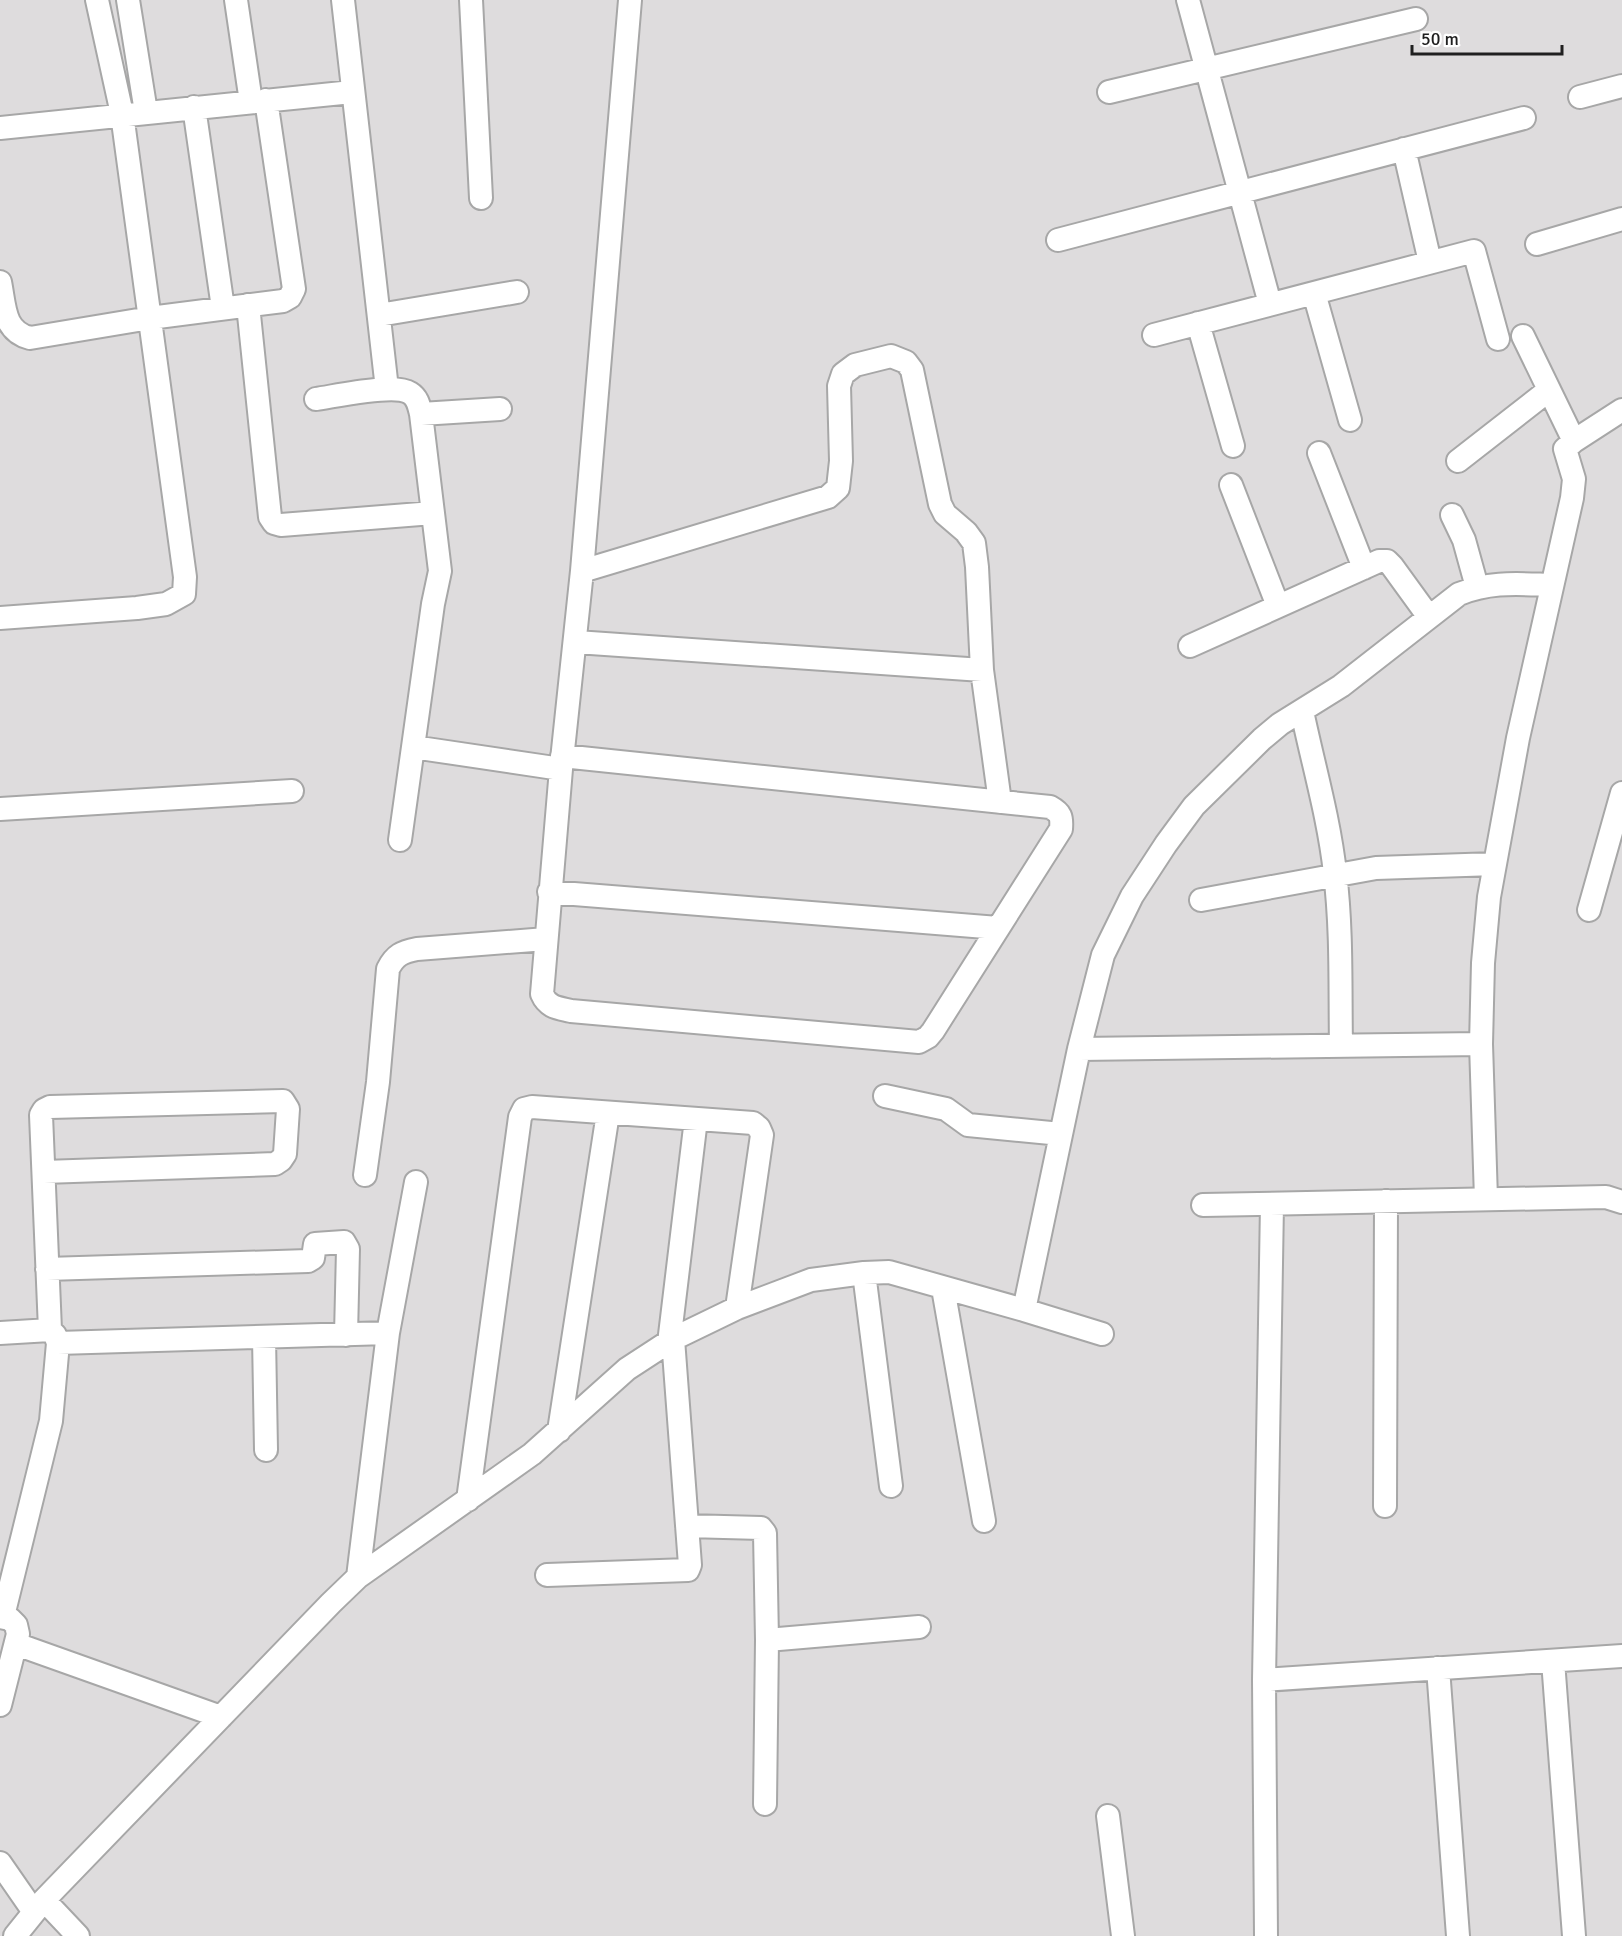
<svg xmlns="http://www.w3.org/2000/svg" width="1622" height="1936" viewBox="0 0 1622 1936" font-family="Signika,sans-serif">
<rect width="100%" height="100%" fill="#f0ece6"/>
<path fill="#dedcdd" d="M0,0H1622V1936H0Z"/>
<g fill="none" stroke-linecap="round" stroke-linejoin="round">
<defs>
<path id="minor" d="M128,0L146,112
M236,0L251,102
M343,0L387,389
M471,0L481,198
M1188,0L1270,304
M1109,92L1416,19
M1580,97L1622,86
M194,107L223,308
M0,128L352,92
M1404,149L1430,262
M1058,240L1524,118
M1537,244L1622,219
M0,282C5,306 3,331 30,338L150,318L283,301L290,297L294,289L266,100
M1314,293L1350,420
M248,305L270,517L274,523L281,525L433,513
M379,315L517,292
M1198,323L1233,446
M1154,335L1474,251L1498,339
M1523,336L1574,441
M316,399C337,396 394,383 410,393C418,398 419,406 421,414L440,571L433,604L400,840
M421,414L500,409
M1319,453L1364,568
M1458,461L1549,390
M1231,485L1278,606
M1452,515L1464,540L1477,587
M582,571L828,497L838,488L841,461L839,386L843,374L855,365L891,356L906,362L912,370L940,504L945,514L966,532L974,543L977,567L982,670L1000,802
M0,618L137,608L166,604L184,594L185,577L122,114L97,0
M576,642L982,670
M1190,646L1379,561H1387L1392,566L1429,617
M1302,711C1313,764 1329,818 1335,873C1342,930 1340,988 1341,1046
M413,747L561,769
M562,756L1050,807C1061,813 1062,817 1061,829L933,1031L928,1037L919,1042L571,1011C559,1008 548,1008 542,994L561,769L582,571L630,0
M0,809L292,791
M549,892L998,928
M1201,900L1376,868L1495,864
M1589,910L1622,793
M1079,1049L1481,1044
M885,1096L946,1109L968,1125L1061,1134
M365,1175L378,1082L388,969C395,955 402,952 417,949L546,939
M1486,1199L1481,1044L1483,963L1489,897L1518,738L1572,498L1574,479L1565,449L1574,441L1622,410
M1203,1205L1606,1197L1622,1202
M47,1269L308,1261L313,1258L315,1244L344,1242L348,1249L346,1335
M864,1273L891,1486
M943,1288L984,1521
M1024,1310L1079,1049L1103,955L1132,896L1166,844L1194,806L1262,739L1280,724L1341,686L1459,594C1491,581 1518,584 1552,585
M0,1333L50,1330
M264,1337L266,1450
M58,1343L388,1333
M669,1343L696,1119
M559,1431L608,1113
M468,1500L520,1117L524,1109L532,1107L753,1123L759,1128L762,1135L737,1308
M1385,1506L1386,1201
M687,1526L761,1528L765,1533L767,1640L765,1804
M547,1575L688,1570L690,1565L673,1339
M358,1577L388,1333L416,1182
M3,1616L51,1421L58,1343L55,1335L50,1330L41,1115L44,1110L50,1107L283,1101L288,1109L285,1154L281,1160L275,1164L44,1172
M0,1617L10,1619L16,1625L18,1634L0,1705
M767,1640L919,1627
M16,1644L221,1717
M1553,1661L1574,1936
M1438,1668L1458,1936
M1264,1680L1622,1656
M1108,1816L1123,1936
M0,1863L34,1912
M44,1900L78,1936
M15,1936L44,1900L331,1603L358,1577L532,1454L627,1369L673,1339L737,1308L811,1280L864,1273L889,1272L1024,1310L1102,1334
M1266,1936L1264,1680L1272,1204"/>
</defs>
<use href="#minor" stroke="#a7a7a7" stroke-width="26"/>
<use href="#minor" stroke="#fff" stroke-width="22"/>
</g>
<path d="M1412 45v9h150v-9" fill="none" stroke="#202020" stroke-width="3"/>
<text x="1421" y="45" font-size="18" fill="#202020" stroke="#ffffff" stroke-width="4.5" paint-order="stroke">50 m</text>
</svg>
